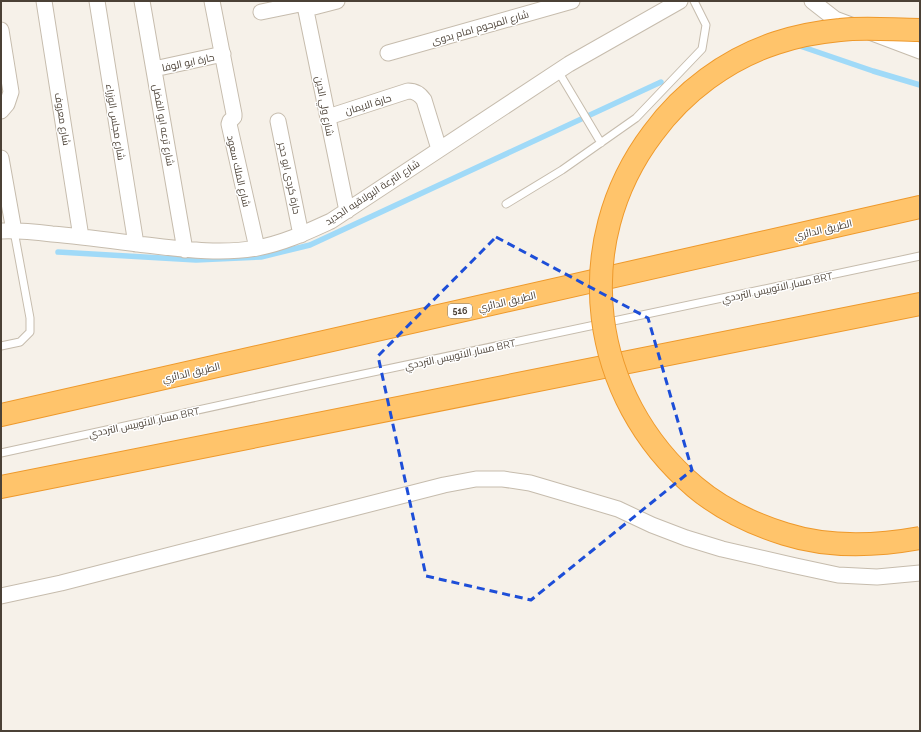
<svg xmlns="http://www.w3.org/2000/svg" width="921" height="732" viewBox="0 0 921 732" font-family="Raleway,Cairo,sans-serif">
<rect width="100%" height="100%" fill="#f6f1e9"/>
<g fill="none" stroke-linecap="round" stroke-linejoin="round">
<path stroke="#a0daf8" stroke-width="5.5" d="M797,45L873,71L920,85
M58,252L196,260L261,257L310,245L661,82"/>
<defs>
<path id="service" d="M558,71L601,143
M506,204L562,170L636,118L702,49L706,25L694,1
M1,346L20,342L30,332V318L14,231
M1,453L326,382L920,256"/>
<path id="minor" d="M44,1L81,237
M97,1L136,244
M142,1L185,250
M212,1L234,114V117L230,121L229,124L257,248
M304,1L347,211
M812,1L835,19L920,51
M306,9L337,1
M261,12L305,3
M1,30L11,92L7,104L1,111
M388,53L572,1
M154,69L223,54
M328,117L408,91C415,91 420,94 424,100L439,149
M278,121L301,235
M1,158L14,231
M1,231C18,230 35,232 52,234C87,237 121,242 155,246C188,250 224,254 257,248C284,243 307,232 331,221L569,64L680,1
M1,596L61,583L444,485L476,479H503L530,483L618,509L652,525L686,538L722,549L796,566L838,575L877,577L920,573"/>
<path id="motorway" d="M1,415L920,207
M1,487L920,304"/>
</defs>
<use href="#service" stroke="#c6bcad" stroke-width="9"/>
<use href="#minor" stroke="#c6bcad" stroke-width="17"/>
<use href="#motorway" stroke="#ee992b" stroke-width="24"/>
<use href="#service" stroke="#fff" stroke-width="7"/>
<use href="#minor" stroke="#fff" stroke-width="15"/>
<use href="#motorway" stroke="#ffc46b" stroke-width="22"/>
<defs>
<path id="motorway-bridge" d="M920,30C894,30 866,27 840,30C818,32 797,36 776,43C727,59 683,92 653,133C569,244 589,397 695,487C721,509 753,524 785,534C829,548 876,546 920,538"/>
</defs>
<use href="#motorway-bridge" stroke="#ee992b" stroke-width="24" stroke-linecap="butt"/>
<use href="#motorway-bridge" stroke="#ffc46b" stroke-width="22"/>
</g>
<path fill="none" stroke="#1d4ed8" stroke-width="3" stroke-dasharray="8 5" stroke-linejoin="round" d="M496,237L648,318L692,470L531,600L426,576L378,356Z"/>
<g text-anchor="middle" stroke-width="3" stroke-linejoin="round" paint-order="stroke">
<rect fill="#fff" stroke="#817a72" stroke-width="1" x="448" y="304" width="24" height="14" rx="3"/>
<g font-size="9" font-weight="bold" fill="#4b4136">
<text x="460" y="314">516</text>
</g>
<g font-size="10" fill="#4b4136" stroke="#fff">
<text transform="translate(480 27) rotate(-16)" y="4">شارع المرحوم امام بدوى</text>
<text transform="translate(188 62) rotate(-12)" y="4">حارة ابو الوفا</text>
<text transform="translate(368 104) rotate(-17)" y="4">حارة الايمان</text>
<text transform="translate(325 106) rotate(79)" y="4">شارع ولي الدين</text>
<text transform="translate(63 119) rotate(81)" y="4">شارع معروف</text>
<text transform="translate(116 122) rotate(81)" y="4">شارع مجلس الوزراء</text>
<text transform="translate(164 125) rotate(80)" y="4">شارع ترعه ابو الفضل</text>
<text transform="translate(239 171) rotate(77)" y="4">شارع الملك سعود</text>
<text transform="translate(290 178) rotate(78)" y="4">حارة كردى ابو حجر</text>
<text transform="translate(372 192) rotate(-33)" y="4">شارع الترعة البولاقيه الجديد</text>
<text transform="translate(823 229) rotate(-13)" y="4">الطريق الدائري</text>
<text transform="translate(777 287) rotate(-12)" y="4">مسار الاتوبيس الترددي BRT</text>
<text transform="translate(507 301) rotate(-13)" y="4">الطريق الدائري</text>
<text transform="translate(460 354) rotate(-12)" y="4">مسار الاتوبيس الترددي BRT</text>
<text transform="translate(191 372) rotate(-13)" y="4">الطريق الدائري</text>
<text transform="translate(144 422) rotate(-12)" y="4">مسار الاتوبيس الترددي BRT</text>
</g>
</g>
<rect width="921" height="732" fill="none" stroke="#4b4136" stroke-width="4"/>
</svg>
